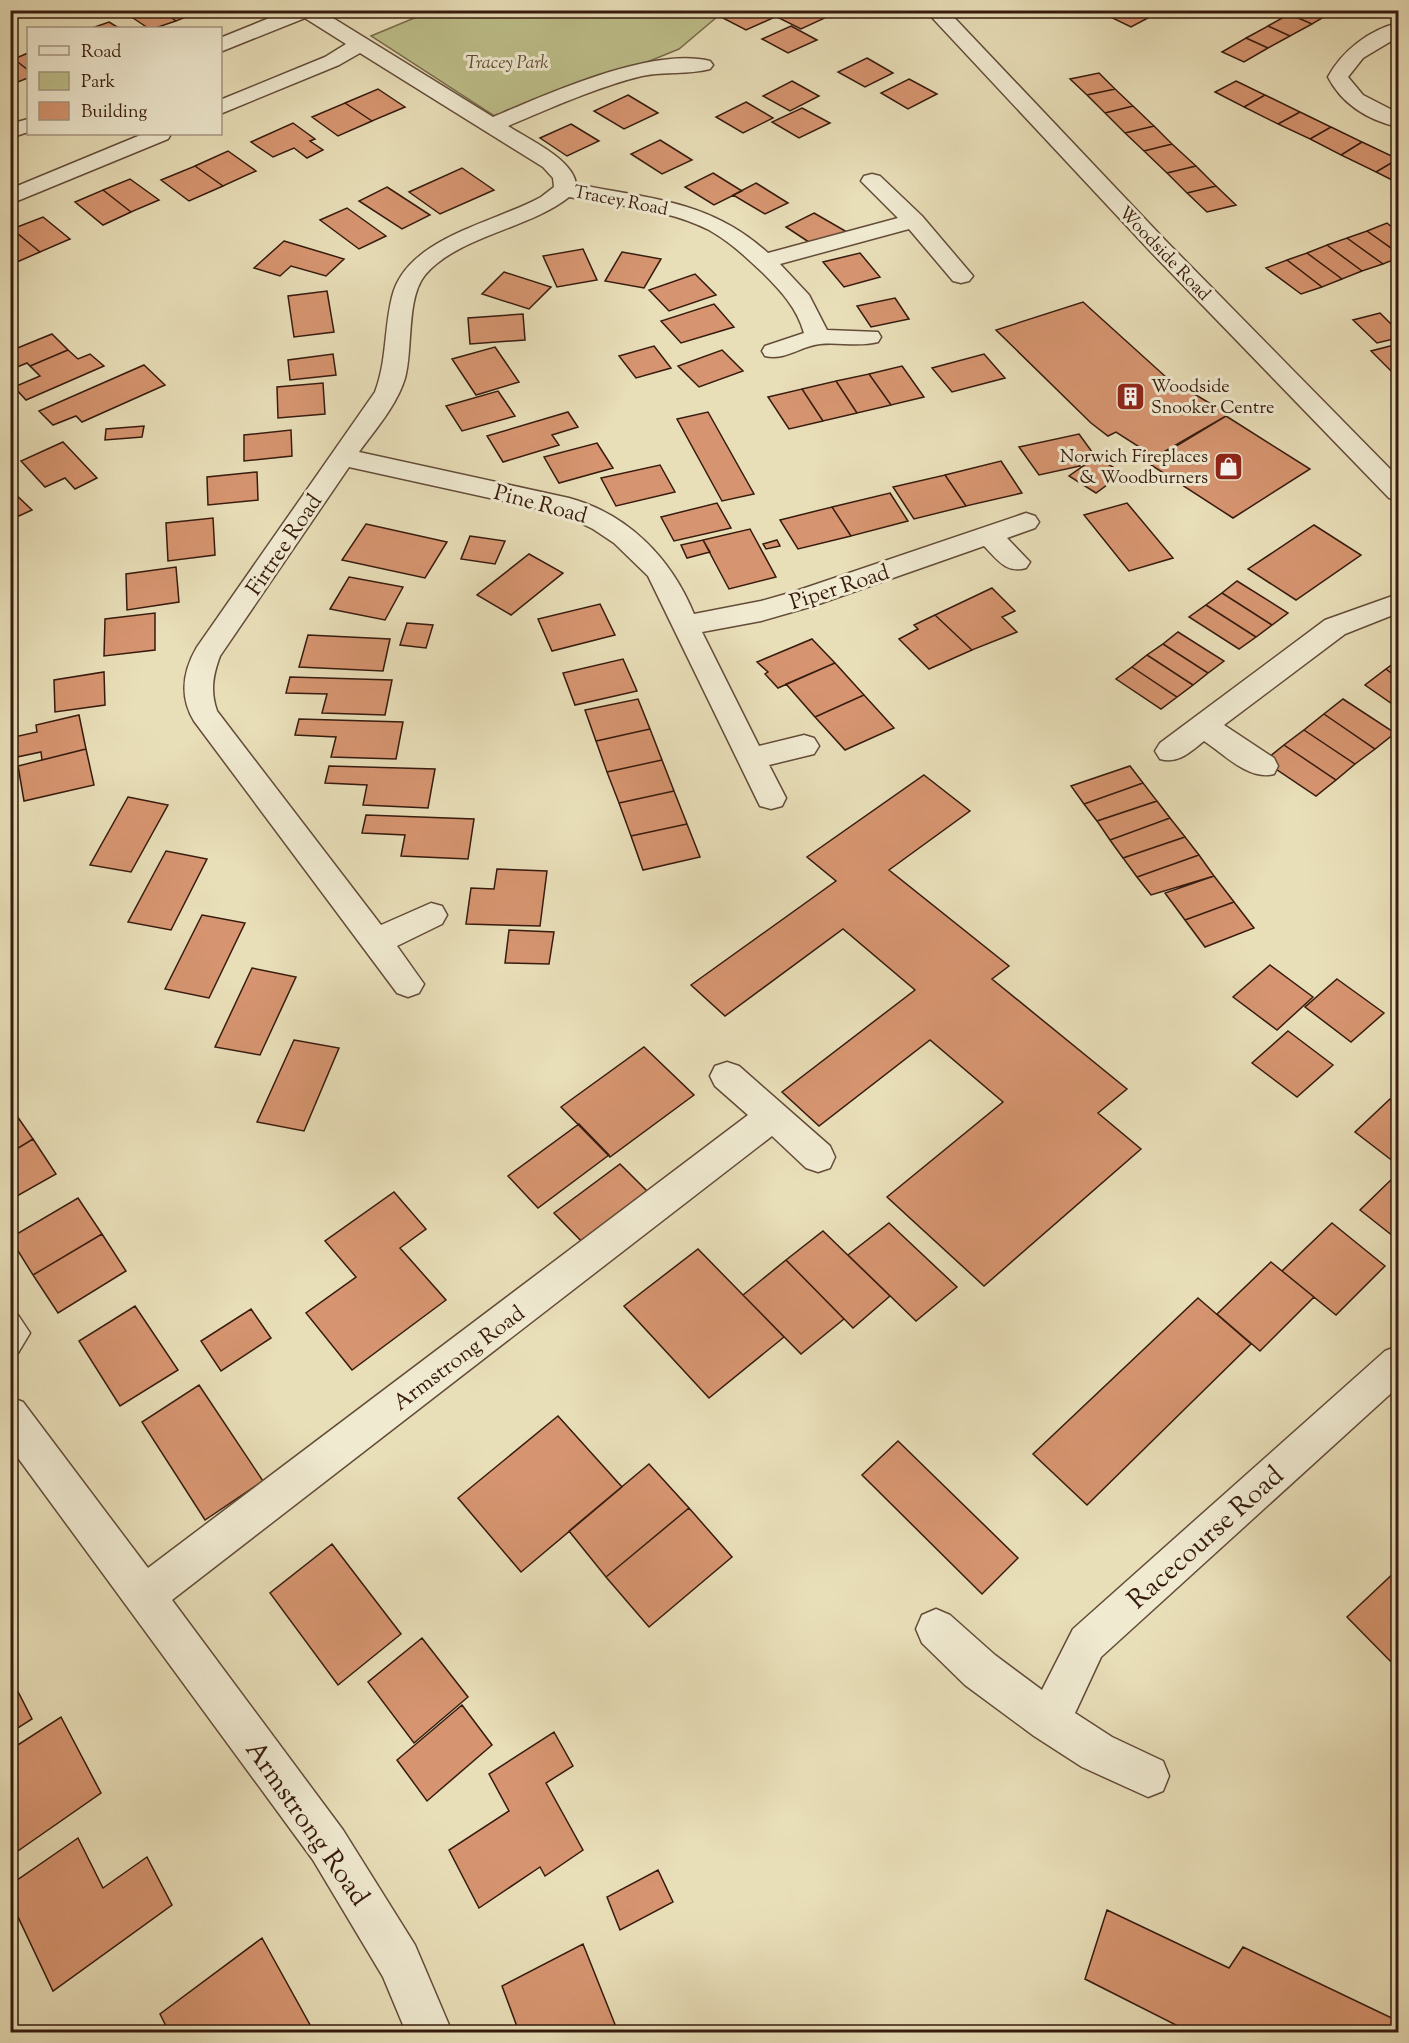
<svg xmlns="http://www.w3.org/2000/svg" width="1409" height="2043" viewBox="0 0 1409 2043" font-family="'Sorts Mill Goudy',serif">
<rect width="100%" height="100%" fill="#e8deb8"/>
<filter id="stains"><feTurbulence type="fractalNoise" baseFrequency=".00333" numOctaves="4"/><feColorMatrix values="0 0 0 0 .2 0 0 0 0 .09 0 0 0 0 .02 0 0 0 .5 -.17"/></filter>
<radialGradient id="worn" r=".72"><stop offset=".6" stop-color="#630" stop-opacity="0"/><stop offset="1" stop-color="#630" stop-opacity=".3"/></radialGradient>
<path fill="#bdbf8a" stroke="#7a6d4c" stroke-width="1.5" d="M431,11H724L679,49L502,121L371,36Z"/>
<path fill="#d69570" stroke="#371b0e" stroke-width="1.5" d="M144,10H161L176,21L155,28H148L130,16Z
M161,10H200L201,11L176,21Z
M735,10H762L775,17L746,30L721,17Z
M787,10H818L829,16L801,29L775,16Z
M1103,10H1163L1131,27L1100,12Z
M1295,10H1334V11L1312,24L1289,14Z
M1289,14L1312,24L1290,36L1268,26Z
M109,22L119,28H92Z
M791,26L817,40L788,53L762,39Z
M1268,26L1290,36L1268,48L1246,38Z
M1246,38L1268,48L1244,62L1222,52Z
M28,53V70L14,59Z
M867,58L893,73L865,87L838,72Z
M14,59L28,70V78L10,85V60Z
M1099,73L1115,89L1087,95L1070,79Z
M909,79L937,94L908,109L881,93Z
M792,81L819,96L790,111L763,96Z
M1236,81L1265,95L1244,107L1215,92Z
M378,89L405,107L372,121L345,103Z
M1115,89L1133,106L1105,113L1087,95Z
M628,95L658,113L624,129L594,111Z
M1265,95L1300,112L1278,124L1244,107Z
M746,102L773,118L743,133L716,117Z
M345,103L372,121L338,136L312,117Z
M1133,106L1154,126L1125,133L1105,113Z
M802,108L830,123L799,138L772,122Z
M1300,112L1331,127L1310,139L1278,124Z
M293,123L315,139L310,141L323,150L307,158L294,148L273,157L251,142Z
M571,124L599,141L567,156L540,138Z
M1154,126L1172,144L1144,151L1125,133Z
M1331,127L1362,142L1341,155L1310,139Z
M660,140L692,160L662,174L631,154Z
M1362,142L1398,159L1376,172L1341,155Z
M1172,144L1196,166L1167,173L1144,151Z
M228,151L256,171L223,186L195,166Z
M1398,159V183L1376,172Z
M195,166L223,186L189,201L161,180Z
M1196,166L1216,186L1187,193L1167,173Z
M462,168L494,190L440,214L409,192Z
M713,173L742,191L714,205L685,187Z
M130,179L159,200L131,212L103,190Z
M756,183L788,203L765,214L733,195Z
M1216,186L1236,205L1207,212L1187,193Z
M387,187L430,215L402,229L359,201Z
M103,190L131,212L103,225L75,202Z
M347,208L386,236L359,249L320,220Z
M814,213L847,232L818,248L786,227Z
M43,217L70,239L40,252L12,229Z
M1387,223L1398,232V253L1367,231Z
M12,229L40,252L10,265Z
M1367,231L1398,253V258L1383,264L1347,238Z
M1347,238L1383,264L1362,271L1327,245Z
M284,241L344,259L326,276L291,266L280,276L254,268Z
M1327,245L1362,271L1342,279L1307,253Z
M583,249L597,280L557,287L543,256Z
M622,252L661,259L644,288L605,281Z
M860,253L880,277L844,287L823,262Z
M1307,253L1342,279L1322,287L1287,260Z
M1287,260L1322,287L1301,294L1266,268Z
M504,272L551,287L529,309L482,294Z
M695,274L716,295L669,311L649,290Z
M327,291L334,332L294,337L288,296Z
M895,298L909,319L871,327L857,306Z
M1083,302L1167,378L1228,414L1226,416L1155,457L1116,432L1108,436L1091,423L996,330Z
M714,304L734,327L681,343L661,321Z
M1380,313L1398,331V338L1377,343L1353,320Z
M523,314L525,340L470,344L468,318Z
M52,334L68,350L30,366L27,363L10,370V351Z
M1398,344V374L1395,375L1371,351Z
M654,346L671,368L636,378L619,356Z
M495,347L519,382L476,395L452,359Z
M68,350L78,359L90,354L104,366L26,400L14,387L40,376L30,366Z
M722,350L743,371L699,387L678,366Z
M333,354L336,375L290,380L288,360Z
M984,354L1005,378L952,392L932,368Z
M144,365L165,385L82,422L76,416L53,425L39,411Z
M902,366L924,397L891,405L869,374Z
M869,374L891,405L857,413L836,381Z
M836,381L857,413L823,421L802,389Z
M323,383L325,414L278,418L277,387Z
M802,389L823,421L789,429L768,397Z
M498,391L515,416L462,431L446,406Z
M568,412L578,427L552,435L559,445L503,462L487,436Z
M708,412L754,494L722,501L677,419Z
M1226,416L1310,469L1233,518L1148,463Z
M144,426L142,437L105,440L106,429Z
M291,430L292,456L244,461V435Z
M1079,434L1095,456L1077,460L1080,466L1039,475L1019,447Z
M63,442L97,478L75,489L65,478L45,487L21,461Z
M597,443L613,468L559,483L544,457Z
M1096,457L1123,473L1096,493L1069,476Z
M1001,461L1022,493L966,506L945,475Z
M660,465L675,492L616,506L601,478Z
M257,472L258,500L208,505L207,477Z
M945,475L966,506L914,519L893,487Z
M10,489L32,510L10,520Z
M890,493L908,521L851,536L832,507Z
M717,503L731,528L674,541L661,517Z
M1127,503L1173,558L1129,571L1084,515Z
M832,507L851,536L798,549L780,520Z
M213,518L215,555L168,561L166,523Z
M366,524L447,542L425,578L342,560Z
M1314,525L1361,555L1296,600L1248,569Z
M750,529L776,577L729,589L703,540Z
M470,536L505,541L495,564L461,559Z
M703,540L710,552L687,558L681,545Z
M777,540L780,546L766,549L763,544Z
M529,554L563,573L511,615L477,595Z
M176,567L179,602L127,610L126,574Z
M349,577L403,587L385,620L330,609Z
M1237,581L1288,613L1272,625L1222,593Z
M992,588L1015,611L1002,617L1017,632L972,650L935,615Z
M1222,593L1272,625L1256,637L1206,605Z
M600,604L615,635L552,651L538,619Z
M1206,605L1256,637L1239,649L1189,617Z
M155,613V650L104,656L105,619Z
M935,615L972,650L929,669L899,639L918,629L914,625Z
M407,623L433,625L426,648L400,645Z
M1178,632L1224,661L1208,673L1163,644Z
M308,635L390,639L383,671L299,667Z
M812,639L835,663L778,688L765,674L768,672L757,662Z
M1163,644L1208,673L1193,685L1147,655Z
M1147,655L1193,685L1177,697L1132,667Z
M623,659L637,691L575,705L563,673Z
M1398,660V678L1386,669Z
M835,663L864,695L815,717L786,684Z
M1132,667L1177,697L1161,709L1116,679Z
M1386,669L1398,678V708L1365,685Z
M104,672L105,705L55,712L54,680Z
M290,677L392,680L385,715L322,713L327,694L286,693Z
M864,695L894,728L845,750L815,717Z
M638,699L650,729L596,741L585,710Z
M1343,699L1395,733L1375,749L1324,714Z
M1324,714L1375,749L1355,764L1304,730Z
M79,715L86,749L42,760L41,752L17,757L14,737L37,732L36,725Z
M299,719L403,722L396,759L331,757L336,737L295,735Z
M650,729L662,760L607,772L596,741Z
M1304,730L1355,764L1336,780L1284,745Z
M1284,745L1336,780L1316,796L1264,761Z
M86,749L94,785L24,801L18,766Z
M662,760L674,791L619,803L607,772Z
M329,766L435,769L428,808L363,805L367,785L325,783Z
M1130,766L1143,783L1084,804L1071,786Z
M924,775L970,811L889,870L1009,966L992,979L1127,1089L1098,1113L1141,1149L984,1286L887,1197L1003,1102L930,1040L819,1126L782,1092L915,990L843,929L725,1016L691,985L836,881L807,857Z
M1143,783L1157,801L1097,821L1084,804Z
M674,791L687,824L631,836L619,803Z
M128,797L168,805L131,872L90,865Z
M1157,801L1170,818L1110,840L1097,821Z
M366,815L474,819L468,859L401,856L405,835L362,833Z
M1170,818L1185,837L1123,858L1110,840Z
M687,824L700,857L643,870L631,836Z
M1185,837L1199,855L1137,877L1123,858Z
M166,851L207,859L171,930L128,922Z
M1199,855L1214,876L1151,895L1137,877Z
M497,869L547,871L540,926L466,924L471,888L494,889Z
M1214,876L1234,902L1185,920L1165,893Z
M1234,902L1254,928L1205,947L1185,920Z
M202,915L245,923L209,998L165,989Z
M509,930L554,932L549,964L505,963Z
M1270,965L1313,997L1277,1030L1233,997Z
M252,968L296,977L260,1055L215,1047Z
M1337,979L1384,1013L1351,1042L1305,1007Z
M1288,1031L1333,1065L1297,1097L1252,1063Z
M294,1040L339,1048L304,1131L257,1122Z
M644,1047L694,1095L610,1157L561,1107Z
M1390,1099L1398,1106V1165L1355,1132Z
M10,1106L33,1139L10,1153Z
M579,1124L609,1155L538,1208L508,1176Z
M33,1139L56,1174L10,1200V1153Z
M620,1164L654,1198L588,1248L554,1213Z
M1396,1175L1398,1177V1240L1360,1210Z
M394,1192L426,1229L400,1248L446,1300L352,1370L306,1313L356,1277L325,1241Z
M78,1198L102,1234L33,1275L10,1238Z
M889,1223L957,1287L916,1321L848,1255Z
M1332,1223L1385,1266L1336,1315L1282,1271Z
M823,1231L890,1296L853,1328L786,1260Z
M102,1234L126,1271L58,1313L33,1275Z
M698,1249L784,1337L709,1398L624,1306Z
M786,1260L844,1319L801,1354L743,1295Z
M1271,1262L1314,1297L1260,1351L1217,1314Z
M1198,1298L1251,1344L1087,1505L1033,1454Z
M135,1306L178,1370L120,1406L79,1341Z
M251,1309L271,1338L221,1371L201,1341Z
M199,1385L263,1481L205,1520L142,1422Z
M558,1416L622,1487L521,1572L458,1498Z
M898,1441L1018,1558L982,1594L862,1475Z
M649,1464L689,1508L606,1577L569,1531Z
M689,1508L732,1557L649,1627L606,1577Z
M332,1544L401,1634L338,1685L270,1593Z
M1398,1569V1669L1347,1617Z
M422,1638L468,1697L414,1743L368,1682Z
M10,1676L32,1719L10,1733Z
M462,1705L492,1745L427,1801L397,1760Z
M61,1717L101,1793L15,1853L10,1844V1750Z
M554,1732L573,1766L546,1783L583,1850L545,1876L540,1867L479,1908L449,1850L509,1811L489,1774Z
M78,1838L103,1888L147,1857L172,1905L53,1991L10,1900V1885Z
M658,1870L673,1902L620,1930L607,1897Z
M1107,1910L1229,1968L1243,1947L1398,2021V2032H1185L1186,2030L1085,1979Z
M262,1938L314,2032H169L160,2014Z
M583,1944L618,2032H519L502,1986Z"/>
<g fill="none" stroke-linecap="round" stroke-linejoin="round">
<defs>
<path id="service" d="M10,1312L18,1315L30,1333L18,1353L10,1356Z"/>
<path id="minor" d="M297,10H320L493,117C547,94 653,46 710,61L713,65L710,69C688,75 665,71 642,76C600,86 548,109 508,126C528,139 573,159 576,184C649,199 710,200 768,253L898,218L861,181L864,176L872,174L880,176L922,216L973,276L969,281L961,283L953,281L909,229L780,264L809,295L827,330L878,332L881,337L878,342C859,347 839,342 820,344C801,346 785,361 765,356L762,351L765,346L804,333C797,308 781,291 763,273C746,257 729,241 709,230C666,208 616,206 569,197C529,229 458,236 425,275C406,298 413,350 405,378C397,405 375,430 359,452L569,498C628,514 671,558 694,614L761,601L793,592L1026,513L1035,516L1039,522L1035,528L1007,538L1030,562L1026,568C1006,574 997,559 984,546L813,606L761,621L702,632L759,746L804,735L814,738L819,746L814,754L769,765L786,798L782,806L771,809L760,806L756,798L648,576L614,543L593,529L562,514L349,467L220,656C213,675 210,691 217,711L381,925L431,903L442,906L447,915L442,924L397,946L424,984L419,993L408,997L397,993L194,721C179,696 183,671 197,647L375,392C387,361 384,329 392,297C406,238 494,223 541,197L554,187L553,178L543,167L360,53L339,65L220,114V100L325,57L346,44L300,15Z
M1398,23V37L1363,58L1348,77L1363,95L1398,113V127C1368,120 1342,104 1328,77C1342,51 1369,30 1398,23Z
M143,134H171L168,139L10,204V189Z
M1398,594V613L1345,634L1224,725L1274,758L1278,766L1274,774C1249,781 1224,754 1204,741C1190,752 1179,764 1160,759L1155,751L1160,743L1325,620Z
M727,1062L739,1066L830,1146L835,1157L830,1168L818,1172L806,1168L772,1136L172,1600L343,1830L415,1945L452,2032H406L383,1977L313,1860L10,1447V1397L23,1402L148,1568L748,1115L715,1086L710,1076L715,1066Z
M1398,1346V1387L1101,1657L1075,1713L1112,1737L1163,1761L1169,1776L1163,1791L1148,1797L1082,1767L1034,1736L965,1685L922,1643L916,1629L922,1615L936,1609L950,1615L995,1655L1042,1690L1073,1629L1385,1351Z"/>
<path id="tertiary" d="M289,10H318L315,14L220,52V38Z
M925,10H947L1165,240L1398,477V500L1389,498L1149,250Z
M28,119V132L10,138V124Z"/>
</defs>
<use href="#service" stroke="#634c38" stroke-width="3"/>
<use href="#minor" stroke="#634c38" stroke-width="3"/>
<use href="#tertiary" stroke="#634c38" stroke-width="3"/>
<use href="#service" fill="#f0ead1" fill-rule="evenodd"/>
<use href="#minor" fill="#f0ead1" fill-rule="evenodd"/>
<use href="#tertiary" fill="#f0ead1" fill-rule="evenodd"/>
</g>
<defs>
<symbol id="building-square" viewBox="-11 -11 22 22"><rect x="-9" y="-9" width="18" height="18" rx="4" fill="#8f2418" stroke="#f0ead1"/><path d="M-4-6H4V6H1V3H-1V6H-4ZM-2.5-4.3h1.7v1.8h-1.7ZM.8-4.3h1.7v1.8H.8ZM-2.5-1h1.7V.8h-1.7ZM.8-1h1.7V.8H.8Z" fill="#fff"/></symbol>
<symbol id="shop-square" viewBox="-11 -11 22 22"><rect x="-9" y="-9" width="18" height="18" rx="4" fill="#8f2418" stroke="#f0ead1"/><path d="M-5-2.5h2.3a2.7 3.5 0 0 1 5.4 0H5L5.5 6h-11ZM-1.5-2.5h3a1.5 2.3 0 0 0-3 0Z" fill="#fff"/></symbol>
</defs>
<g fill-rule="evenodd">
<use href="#building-square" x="1114" y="380" width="33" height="33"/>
<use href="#shop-square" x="1212" y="450" width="33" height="33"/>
</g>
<g text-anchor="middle" stroke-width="6" stroke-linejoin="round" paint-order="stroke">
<g font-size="18" font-style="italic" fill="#5f4c33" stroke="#f0ead1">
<text x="507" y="68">Tracey Park</text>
</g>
<g font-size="18" fill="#371b0e" stroke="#f0ead1">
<text transform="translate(621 200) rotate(11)" y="6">Tracey Road</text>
<text transform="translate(1165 253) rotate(46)" y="6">Woodside Road</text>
</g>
<g font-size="18" fill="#371b0e" stroke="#f0ead1" text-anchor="start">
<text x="1151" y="392">Woodside<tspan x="1151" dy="21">Snooker Centre</tspan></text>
<text x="1208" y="462" text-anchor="end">Norwich Fireplaces<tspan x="1208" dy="21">&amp; Woodburners</tspan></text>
</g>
<g font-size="22" fill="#371b0e" stroke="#f0ead1">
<text transform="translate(541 503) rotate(15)" y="8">Pine Road</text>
<text transform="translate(283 544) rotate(-56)" y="8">Firtree Road</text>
<text transform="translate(839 586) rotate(-18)" y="8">Piper Road</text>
<text transform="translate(458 1357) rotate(-37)" y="8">Armstrong Road</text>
</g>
<g font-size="27" fill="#371b0e" stroke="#f0ead1">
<text transform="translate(1205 1537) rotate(-42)" y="9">Racecourse Road</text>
<text transform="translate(308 1823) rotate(55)" y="9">Armstrong Road</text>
</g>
</g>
<rect width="1409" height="2043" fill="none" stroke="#e8deb8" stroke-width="36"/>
<rect x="12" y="12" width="1385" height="2019" fill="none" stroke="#371b0e" stroke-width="3"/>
<rect x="18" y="18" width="1373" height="2007" fill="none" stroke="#371b0e" stroke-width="1.5"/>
<rect x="27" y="27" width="195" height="108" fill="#f0ead1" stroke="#a69783" stroke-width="1.5"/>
<rect x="39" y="46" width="30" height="9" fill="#f0ead1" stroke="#a69783" stroke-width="1.5"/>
<text x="81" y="57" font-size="18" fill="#371b0e">Road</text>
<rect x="39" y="72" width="30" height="18" fill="#bdbf8a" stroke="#a69783" stroke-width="1.5"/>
<text x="81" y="87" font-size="18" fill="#371b0e">Park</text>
<rect x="39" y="102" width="30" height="18" fill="#d69570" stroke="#a69783" stroke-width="1.5"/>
<text x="81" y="117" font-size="18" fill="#371b0e">Building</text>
<rect width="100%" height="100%" filter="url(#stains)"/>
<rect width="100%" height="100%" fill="url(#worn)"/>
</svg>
